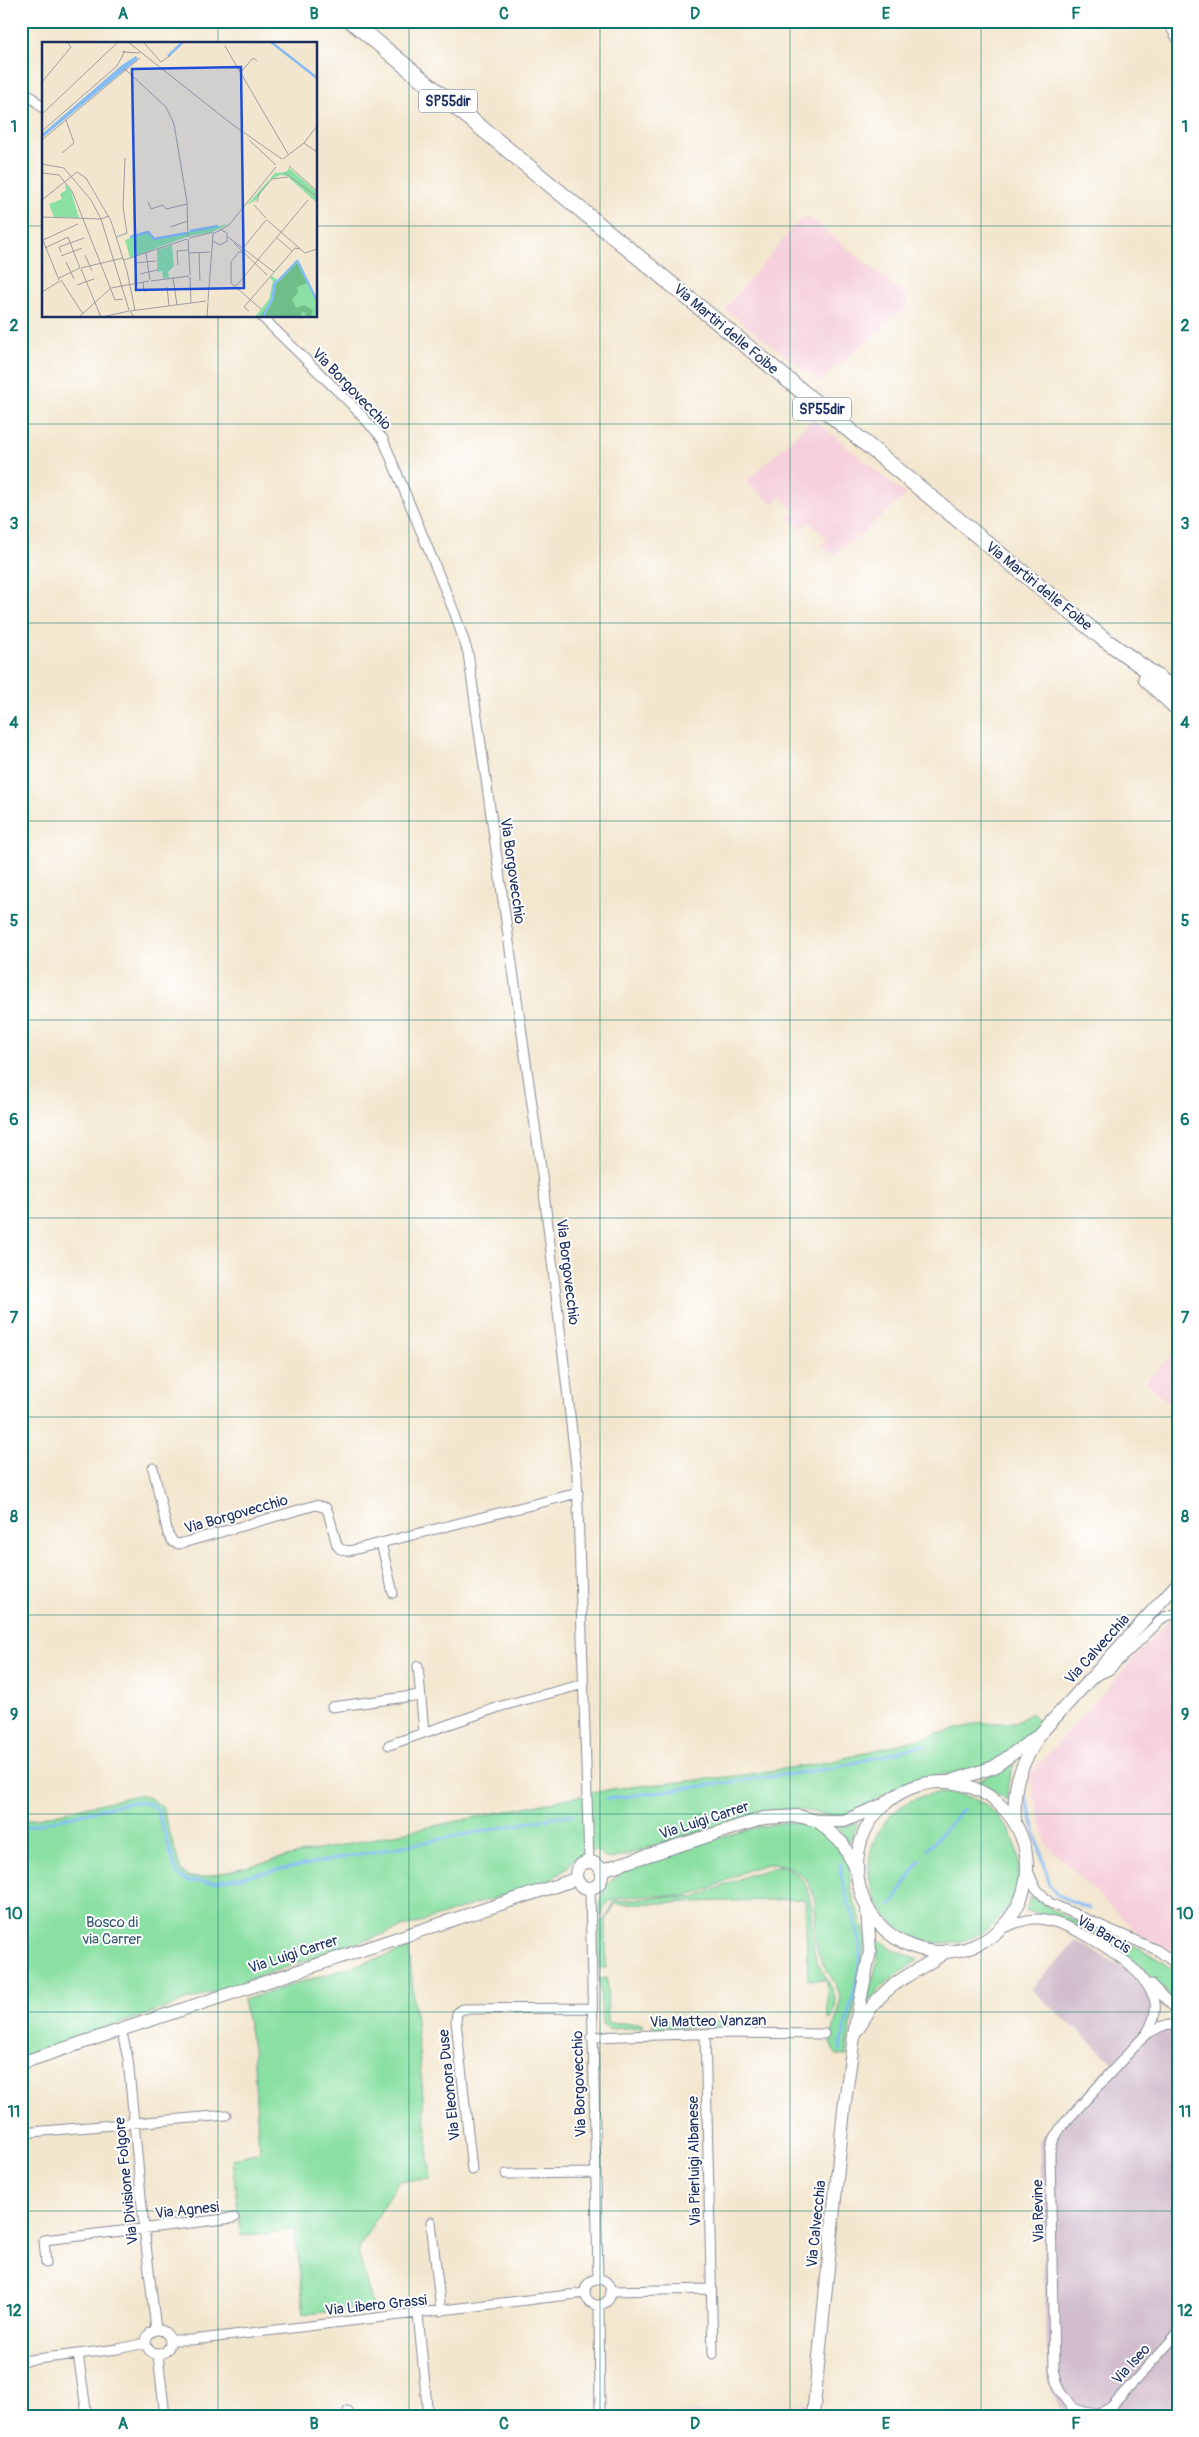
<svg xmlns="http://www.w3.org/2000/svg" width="1199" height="2437" viewBox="0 0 1199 2437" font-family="Pangolin,sans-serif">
<rect width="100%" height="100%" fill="#fff"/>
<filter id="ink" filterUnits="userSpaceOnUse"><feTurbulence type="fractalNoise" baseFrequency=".02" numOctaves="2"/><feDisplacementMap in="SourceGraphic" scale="10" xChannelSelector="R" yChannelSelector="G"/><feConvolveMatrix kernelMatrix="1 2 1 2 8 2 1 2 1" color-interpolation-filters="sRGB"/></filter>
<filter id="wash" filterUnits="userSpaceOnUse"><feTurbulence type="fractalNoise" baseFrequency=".0096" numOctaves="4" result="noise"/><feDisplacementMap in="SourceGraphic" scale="20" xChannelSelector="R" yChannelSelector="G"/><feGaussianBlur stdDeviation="1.12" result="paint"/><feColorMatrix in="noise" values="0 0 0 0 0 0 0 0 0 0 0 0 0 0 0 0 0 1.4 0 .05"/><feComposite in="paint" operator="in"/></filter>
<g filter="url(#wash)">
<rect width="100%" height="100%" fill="#f3e6ce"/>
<path fill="#f5cfdb" d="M807,216L907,296L909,304L819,382L725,309L802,217Z
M813,419L906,495L852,542L844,544L834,555L822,546L827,538L808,522L802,529L789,518L795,511L781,496L773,504L746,482Z
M1178,1348V1412L1146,1382Z
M1178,1610V1958L1142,1937L1047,1845L1029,1775Z
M807,2403L805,2416H666Z"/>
<path fill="#d1bdcc" d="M1076,1941L1117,1964L1145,1988L1153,2003L1149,2026L1178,2027V2416H1070L1059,2405L1048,2381L1039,2140L1113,2062L1031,1989Z"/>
<path fill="#8ae0a3" stroke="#528880" d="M1031,1713L1041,1723L1025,1738L990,1764L967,1771L913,1779L848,1816H833L796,1809L774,1810L612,1859L603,1857L596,1850L576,1857L567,1868L550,1880L399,1929L21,2057V1822L137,1795L150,1798L162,1807L181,1871L189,1877L200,1878L299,1854L612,1789L736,1776L829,1762L981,1723H1015Z
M1014,1763L1008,1784L1007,1800L978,1781Z
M869 1868a75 75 0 1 1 150 0a75 75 0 1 1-150 0Z
M789,1822C816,1824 842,1839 849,1867C851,1876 849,1885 852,1894C856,1909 863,1923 866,1938L846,2056L837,2055C823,2040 838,2020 840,2004C842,1986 823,1969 818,1952C810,1925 825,1895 800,1874C762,1842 720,1897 680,1896C666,1896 618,1894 609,1902C604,1905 604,1911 602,1915L598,1916C599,1904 602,1890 611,1881C629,1860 759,1824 789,1822Z
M858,1823L849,1843L837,1827Z
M780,1866C822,1876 808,1925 815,1955C821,1978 845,1994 831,2019H828L827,1980H808L805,1899L615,1904L606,1920V1968H599V1922L606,1919L615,1901L662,1897L695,1898L749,1875Z
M1031,1896L1061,1915L1084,1925L1082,1929L1046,1915L1026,1911Z
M1090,1927L1152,1955L1178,1973V2003L1129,1957L1088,1931Z
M877,1938L891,1948L918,1960L882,1986L866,2004L877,1963Z
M409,1949L431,2179L399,2181L359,2247L358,2251L373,2307L304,2314L295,2230L241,2236L232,2159L259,2152L253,2048L243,2000Z
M607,1978L608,2023H642V2027L609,2029L603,2026L599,1979Z
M761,2020L762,2027L653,2028V2022Z"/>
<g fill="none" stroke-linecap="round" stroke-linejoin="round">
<path stroke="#84bbf4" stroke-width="3" d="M1024,1792L1050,1885L1057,1895L1090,1909
M607,1799L834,1768L924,1745
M21,1828L131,1802L152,1804L157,1810L178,1875L188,1881L214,1882L573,1814
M928,1849L963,1809
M841,1863C840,1894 858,1916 860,1945C862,1981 844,2015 841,2051
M891,1906L920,1860"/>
</g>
</g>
<g filter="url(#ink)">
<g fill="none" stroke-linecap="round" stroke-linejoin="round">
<defs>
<path id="street" d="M1167,21L1178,40
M21,87L44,109
M261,316L350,403L383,439L455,614L468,653L542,1175L577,1475L589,1862
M153,1468L168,1534L173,1542L179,1544L316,1505L326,1508L328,1512L337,1545L340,1549L349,1551L578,1493
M381,1543L393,1593
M418,1666L424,1732
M1096,1676L1109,1670L1164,1617L1178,1613
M332,1707L420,1695
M389,1745L502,1706L584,1684
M1027,1868L1035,1887L1050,1903L1157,1950L1178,1965
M590,1888L598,2279
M999,1929C1011,1926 1024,1918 1037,1919C1070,1921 1115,1952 1140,1974
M1151,1984L1178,2012
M121,2029L128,2059L144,2228L156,2330
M705,2034L713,2354
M1147,2034L1162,2026L1178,2024
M591,2037L726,2033L824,2034
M21,2133L226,2115
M472,2170L456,2021L457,2013L462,2009L591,2008
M506,2174L595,2173
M431,2222L441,2311
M46,2263L44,2240L234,2218
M585 2292a13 13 0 1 1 26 0a13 13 0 1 1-26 0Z
M612,2291L711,2289
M599,2305L600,2416
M418,2314L428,2416
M146 2342a12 12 0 1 1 24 0a12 12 0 1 1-24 0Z
M170,2340H192L585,2293
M78,2354L87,2416
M158,2355L165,2416
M21,2361L118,2349L145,2343
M1072,2408C1087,2413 1097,2417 1111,2407
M348,2411V2416
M1079,2416L1059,2390L1054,2369L1050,2151L1053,2141L1061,2127L1146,2034C1164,2006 1154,1992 1135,1970
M1109,2416L1111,2407L1178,2333"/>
<path id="secondary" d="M949,1782L994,1767L1039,1735L1178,1583
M857 1867a85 85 0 1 1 170 0a85 85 0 1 1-170 0Z
M818,1821L843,1844L856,1870
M1015,1824C1013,1788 1017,1772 1036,1741
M576 1875a13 13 0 1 1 26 0a13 13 0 1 1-26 0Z
M602,1870L764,1818L798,1816L818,1821H844L880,1806
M858,2029C883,1981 907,1979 947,1951
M21,2063L576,1879
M813,2416L844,2109L856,2022L870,1951L867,1910"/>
<path id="highway" d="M351,21L1101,637L1178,692
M1146,679L1178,709"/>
</defs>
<use href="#street" stroke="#878a96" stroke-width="11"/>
<use href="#secondary" stroke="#878a96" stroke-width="14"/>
<use href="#highway" stroke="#878a96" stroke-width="17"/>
<use href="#street" stroke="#fff" stroke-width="9"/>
<use href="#secondary" stroke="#fff" stroke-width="12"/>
<use href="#highway" stroke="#fff" stroke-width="15"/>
</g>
</g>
<path fill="none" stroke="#0f766e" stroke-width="1" stroke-opacity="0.55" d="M218,21V44M409,21V2416M600,21V2416M790,21V2416M981,21V2416M21,226H44M316,226H1178M218,316V2416M21,424H1178M21,623H1178M21,821H1178M21,1020H1178M21,1218H1178M21,1417H1178M21,1615H1178M21,1814H1178M21,2012H1178M21,2211H1178"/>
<g text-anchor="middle" stroke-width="4" stroke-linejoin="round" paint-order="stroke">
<g fill="#fff" stroke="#5f6d8e" stroke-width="1">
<rect x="419" y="89.5" width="58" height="23" rx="4"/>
<rect x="793" y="397.5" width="58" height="23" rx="4"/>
</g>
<g font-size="14" font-weight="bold" fill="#1b2f5e">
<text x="448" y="106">SP55dir</text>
<text x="822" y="414">SP55dir</text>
</g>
<g font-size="15" fill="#1b2f5e" stroke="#fff">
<text transform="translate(726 329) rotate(40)" y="5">Via Martiri delle Foibe</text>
<text transform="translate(352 389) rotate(46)" y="5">Via Borgovecchio</text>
<text transform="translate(1039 586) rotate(39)" y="5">Via Martiri delle Foibe</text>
<text transform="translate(513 871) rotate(82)" y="5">Via Borgovecchio</text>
<text transform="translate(568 1272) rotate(83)" y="5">Via Borgovecchio</text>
<text transform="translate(236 1514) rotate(-16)" y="5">Via Borgovecchio</text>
<text transform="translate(1097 1649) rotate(-48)" y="5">Via Calvecchia</text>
<text transform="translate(704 1820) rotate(-18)" y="5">Via Luigi Carrer</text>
<text transform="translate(1104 1934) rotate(31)" y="5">Via Barcis</text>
<text transform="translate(293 1954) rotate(-18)" y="5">Via Luigi Carrer</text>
<text transform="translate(708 2021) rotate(-1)" y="5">Via Matteo Vanzan</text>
<text transform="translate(579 2084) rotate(-92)" y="5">Via Borgovecchio</text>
<text transform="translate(449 2085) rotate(-96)" y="5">Via Eleonora Duse</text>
<text transform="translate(694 2161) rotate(-91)" y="5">Via Pierluigi Albanese</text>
<text transform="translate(126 2181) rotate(-96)" y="5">Via Divisione Folgore</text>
<text transform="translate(187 2210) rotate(-6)" y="5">Via Agnesi</text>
<text transform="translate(1038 2211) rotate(-91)" y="5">Via Revine</text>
<text transform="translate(816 2224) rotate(-84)" y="5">Via Calvecchia</text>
<text transform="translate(376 2305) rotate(-6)" y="5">Via Libero Grassi</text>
<text transform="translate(1131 2364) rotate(-48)" y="5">Via Iseo</text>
</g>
<g font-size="15" fill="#375b6f" stroke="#fff">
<text x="112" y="1927">Bosco di<tspan x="112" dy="17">via Carrer</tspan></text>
</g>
</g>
<g transform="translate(42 42)">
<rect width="275" height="275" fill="#f3e6ce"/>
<path d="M247,126L275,150V161L245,134L238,133L228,138L214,158L205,163L233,131L244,130ZM23,141L29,149L37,176L12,175L7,162L20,157L18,152L24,148ZM187,182L170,190L147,194L88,216L83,198L105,190L111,197ZM130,203L132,224L126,230L127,236H121L120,229L115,230V208ZM256,218L275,259V275H213L227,257L231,239L228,236L230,234L236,238Z" fill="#8ae0a3"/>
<path d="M255,220L265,241L255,245L256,251L250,257L254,266L262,263L271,268L269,274L263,275L264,271L260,270L258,275H217L231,258L234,242Z" fill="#6fbe89"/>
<path d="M94,14L96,17L0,96V92L80,23Z" fill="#84bbf4"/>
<path fill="none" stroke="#84bbf4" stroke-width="2.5" d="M229,0L275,36M126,14L141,0M148,189L176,184M88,195L106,190L112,197L145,191M256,220L275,259M221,275L231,256L232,243L256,218"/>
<path fill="none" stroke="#9d9da1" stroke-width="1" d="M86,0L191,83L240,117M102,1L119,20L129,13M183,4L246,112M82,10L98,11M80,28H84L124,65L132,82L145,160L146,195M198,31L211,16L215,19M0,40L29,5L25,0M0,72L76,0M0,89L75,24L83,9L80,10M0,98L98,16M207,98L234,123M262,101L275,110M20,111L32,101L24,78M241,117L262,101L275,84M0,122L22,126L49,158L59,177L87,268M247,124L275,149M242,130L275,155M0,131L17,133L30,149L73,258L81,257M0,158L35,130L44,136L69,179L85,229L93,268M106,160L109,167L121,163L124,167L145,162M215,160L217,152L230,137L246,135M212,163L224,176M0,175L59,177L67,174M225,178L263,211L275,207M128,185L146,179M74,195L85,191L81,165L83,116M186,195L232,230M0,196L17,238M147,196L172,190M235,196L250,209M146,197L148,233M1,198L36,182M171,199L178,203L185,199V191L178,187M192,201L225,233M202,205L224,178M3,206L26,195L38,226M19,210L17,205L42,196M157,210L158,239M202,210H197L189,220V241L219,267M104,211L108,238M147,211L168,210M43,213L50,229M19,214L40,206M82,218L145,197M24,220L32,237M94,221L114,219M136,223L135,209L147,208M39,226L81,216M39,227L59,275M98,232L115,228M148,235L149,261M17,236L38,226M131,236L135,263M19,238L41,272M109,239L147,234M101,240L102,249L109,248M35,243L52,237M194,244L266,158M125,245L127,264M0,250L18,239M166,259L171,192L187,183L234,125M207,269L202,265L253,206L258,207M37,275L69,246L107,239M60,275L87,269M92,275L88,269L164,259M165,275L166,260"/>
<path fill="#1d4ed8" fill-opacity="0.15" stroke="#1d4ed8" stroke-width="2.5" d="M199,25L202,246L94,248L90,27Z"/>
<rect width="275" height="275" fill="none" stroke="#1b2f5e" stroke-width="2.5"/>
</g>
<rect width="1199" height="2437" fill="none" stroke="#fff" stroke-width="55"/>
<rect x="28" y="28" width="1144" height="2382" fill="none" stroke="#0f766e" stroke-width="2"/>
<g font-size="16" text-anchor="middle" font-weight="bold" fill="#0f766e">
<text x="123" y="19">A</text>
<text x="314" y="19">B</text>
<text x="504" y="19">C</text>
<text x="695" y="19">D</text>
<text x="886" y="19">E</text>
<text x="1076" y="19">F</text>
<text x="14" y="132">1</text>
<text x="1185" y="132">1</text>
<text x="14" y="331">2</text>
<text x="1185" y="331">2</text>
<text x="14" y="529">3</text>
<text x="1185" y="529">3</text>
<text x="14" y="728">4</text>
<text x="1185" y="728">4</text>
<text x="14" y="926">5</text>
<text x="1185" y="926">5</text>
<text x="14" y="1125">6</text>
<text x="1185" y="1125">6</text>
<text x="14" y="1323">7</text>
<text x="1185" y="1323">7</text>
<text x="14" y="1522">8</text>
<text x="1185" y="1522">8</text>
<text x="14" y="1720">9</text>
<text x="1185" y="1720">9</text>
<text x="14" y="1919">10</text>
<text x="1185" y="1919">10</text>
<text x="14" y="2117">11</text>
<text x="1185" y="2117">11</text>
<text x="14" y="2316">12</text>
<text x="1185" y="2316">12</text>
<text x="123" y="2429">A</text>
<text x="314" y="2429">B</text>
<text x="504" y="2429">C</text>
<text x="695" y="2429">D</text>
<text x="886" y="2429">E</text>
<text x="1076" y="2429">F</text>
</g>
</svg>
